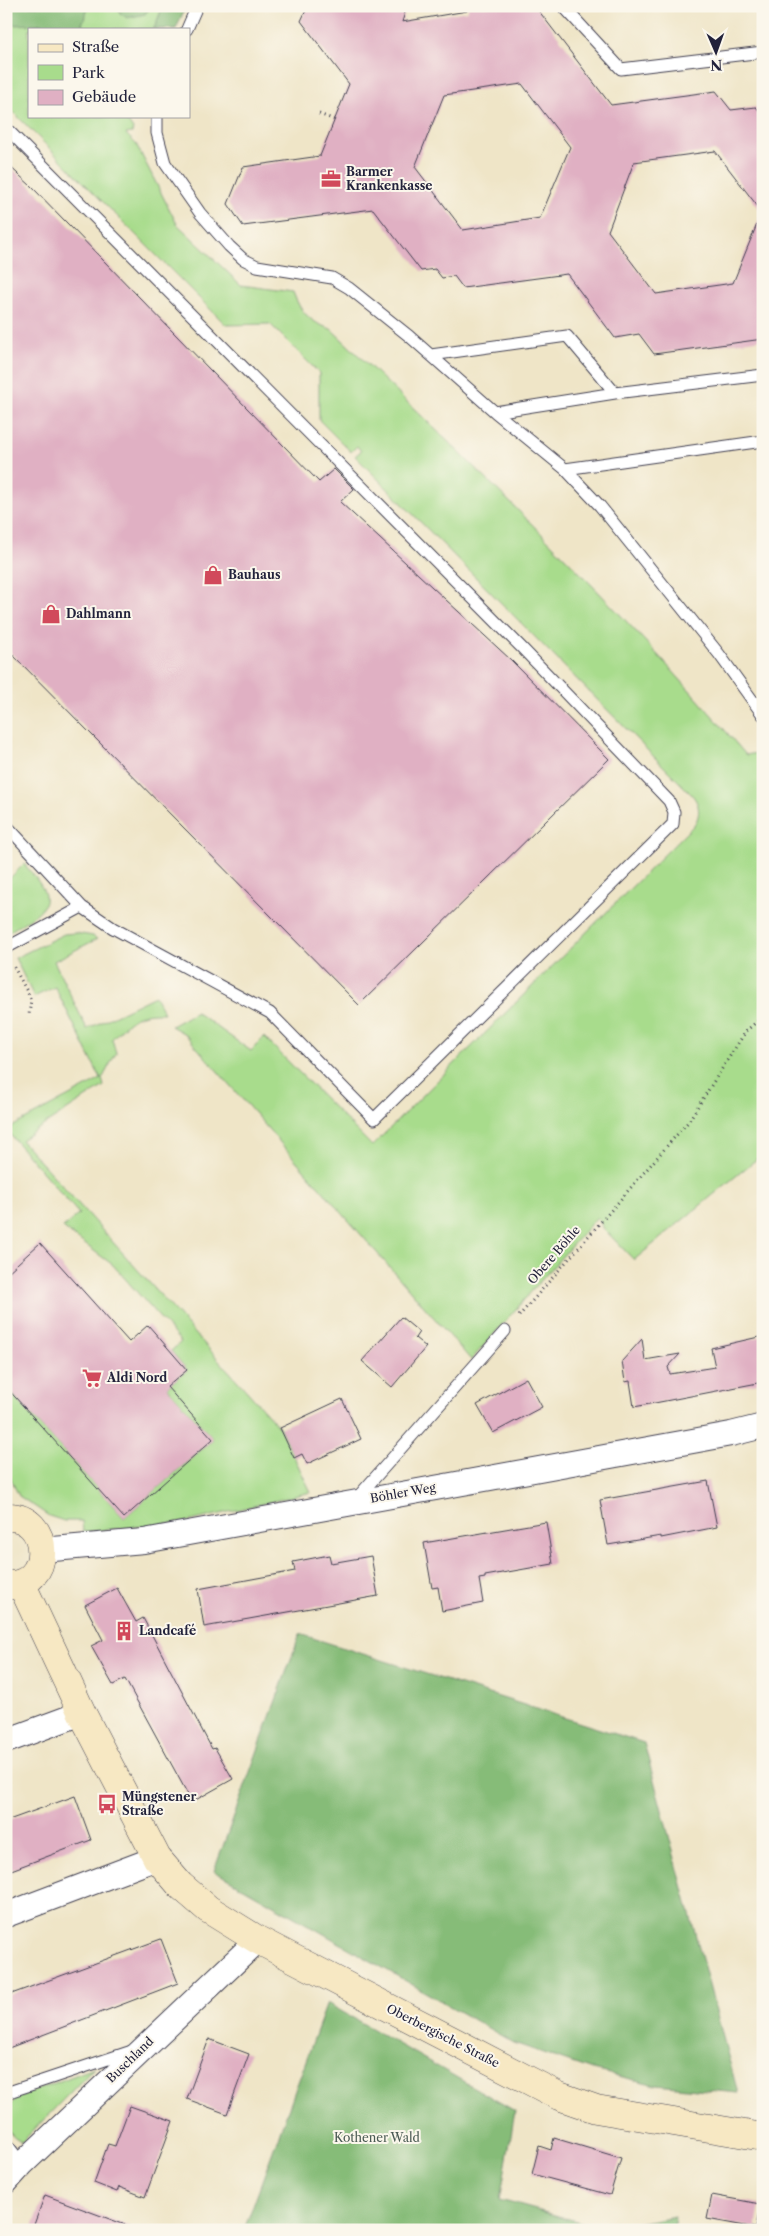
<svg xmlns="http://www.w3.org/2000/svg" width="769" height="2236" viewBox="0 0 769 2236" font-family="'Libre Caslon Text',serif">
<rect width="100%" height="100%" fill="#fbf7ec"/>
<filter id="ink" filterUnits="userSpaceOnUse"><feTurbulence type="fractalNoise" baseFrequency=".02" numOctaves="2"/><feDisplacementMap in="SourceGraphic" scale="10" xChannelSelector="R" yChannelSelector="G"/><feConvolveMatrix kernelMatrix="1 2 1 2 8 2 1 2 1" color-interpolation-filters="sRGB"/></filter>
<filter id="wash" filterUnits="userSpaceOnUse"><feTurbulence type="fractalNoise" baseFrequency=".0096" numOctaves="4" result="noise"/><feDisplacementMap in="SourceGraphic" scale="20" xChannelSelector="R" yChannelSelector="G"/><feGaussianBlur stdDeviation="1.12" result="paint"/><feColorMatrix in="noise" values="0 0 0 0 0 0 0 0 0 0 0 0 0 0 0 0 0 1.4 0 .05"/><feComposite in="paint" operator="in"/></filter>
<g filter="url(#wash)">
<rect width="100%" height="100%" fill="#efe5c7"/>
<path fill="#a8dc8c" stroke="#657f64" d="M89,6H118L120,13L145,14L151,6H163L154,29H84L82,24Z
M43,24L48,29H29V116H124L133,129L132,133L126,134L136,144L177,224L241,285L293,292C300,312 311,323 331,329C474,466 618,603 746,755L763,752V1164L758,1158L634,1260L604,1229L597,1217L471,1360L185,1034L171,1026L196,1012L251,1051L264,1037L372,1146L694,825C701,815 700,803 691,794L355,456L361,451L357,446L351,452L319,420V373L270,324L226,325L6,105V25Z
M24,864C62,906 45,908 6,934V882Z
M75,933L93,936L97,939L54,961L87,1029L155,996L164,1013C135,1012 131,1019 112,1039L116,1053L102,1079L104,1086L21,1140L280,1428L311,1492L187,1522L83,1532L82,1521H64L49,1516L19,1496L6,1469V1387L124,1518L213,1439L167,1387L187,1370L171,1351L181,1342L113,1265L63,1228L79,1214L6,1130L101,1079L55,987L34,997L15,958L64,934Z
M94,2068L22,2142C8,2137 0,2119 9,2106C11,2103 16,2100 18,2097Z"/>
<path fill="#86bc78" stroke="#546f5a" d="M6,6H89L82,24L84,29H48L43,24L6,25Z
M118,6H151L145,14L127,18L120,13Z
M163,6H186L176,29H154Z
M300,1634L644,1743L738,2093L656,2085L589,2069L514,2043L214,1871Z
M327,2003L515,2111L500,2200L609,2230H244Z
M675,2216L673,2230H625L638,2223Z"/>
<g id="blocks">
<path fill="#e0b0c3" fill-rule="evenodd" d="M308,6H407L402,22L467,11L469,6H535L611,105L716,91L731,110L756,107L763,115V339L654,354L639,334L615,338L567,274L463,288L454,276L442,278L435,269L421,271L373,209L243,226L228,204L243,167L320,156L349,84L301,21ZM522,84L570,147L540,218L463,230L415,167L444,95ZM715,151L762,212L733,283L656,294L608,231L634,162Z
M6,163L31,186L319,482L334,469L354,489L340,502L511,660L609,759L359,1005L6,648Z
M40,1243L129,1342L148,1325L187,1370L167,1387L213,1439L124,1518L6,1387V1274Z
M401,1317L419,1332L415,1338L426,1347L392,1387L362,1361Z
M763,1336V1382L634,1407L630,1381L625,1382L622,1361L642,1339L645,1360L680,1354L668,1367L670,1374L715,1367L711,1348Z
M526,1378L542,1407L493,1433L477,1405Z
M342,1399L361,1439L307,1464L302,1454L294,1458L280,1428Z
M708,1481L717,1527L661,1538V1536L608,1545L600,1500Z
M546,1522L553,1564L485,1576V1578L479,1579L483,1603L442,1611L438,1587L432,1588L424,1543Z
M329,1555L331,1563L371,1556L378,1596L204,1627L198,1589L295,1571L293,1562Z
M117,1588L136,1622L143,1618L212,1749L215,1748L233,1779L192,1802L125,1679L113,1685L91,1646L103,1640L85,1605Z
M75,1796L91,1840L6,1872V1821Z
M161,1939L178,1983L6,2049V1996Z
M209,2039L249,2054L227,2114L187,2099Z
M130,2106L173,2121L145,2197L119,2187L117,2192L94,2183L108,2144L115,2146Z
M554,2138L621,2158L610,2195L532,2174L539,2146L551,2150Z
M45,2195L131,2227L130,2230H32Z
M712,2195L760,2204L756,2228L707,2219Z"/>
</g>
</g>
<g filter="url(#ink)">
<use href="#blocks" fill-opacity="0" stroke="#413f50" stroke-width="1"/>
<g fill="none" stroke-linecap="round" stroke-linejoin="round">
<defs>
<path id="lane" d="M563,6L621,69L763,52
M187,29L197,6
M157,116V133L165,163L200,213L229,246L243,259L257,266L332,278L349,288L409,336L495,412L565,469L600,506L719,654L763,715
M6,128L522,648L669,801L674,812L673,824L374,1119L270,1013L113,928L82,907L6,825
M431,355L567,336L615,393
M495,412L615,393L763,375
M565,469L763,441
M6,948L82,907
M356,1499L505,1331
M6,2093L132,2051
M6,2143L22,2164"/>
<path id="street" d="M42,1550L144,1541L731,1434L763,1426
M6,1741L82,1713
M6,1915L157,1858
M6,2182L22,2164L258,1940"/>
<path id="secondary" d="M6,1517C52,1514 54,1588 6,1585
M21,1583L82,1713L157,1858L180,1885L208,1909L258,1940L559,2096L596,2109L763,2137"/>
</defs>
<use href="#lane" stroke="#413f50" stroke-width="13"/>
<use href="#street" stroke="#413f50" stroke-width="26"/>
<use href="#secondary" stroke="#413f50" stroke-width="29"/>
<path stroke="#413f50" stroke-width="3" stroke-dasharray="1 4" stroke-linecap="butt" d="M319,114L335,120
M14,967L31,999L29,1015
M519,1316L688,1122L746,1031L763,1016"/>
<use href="#lane" stroke="#fff" stroke-width="11"/>
<use href="#street" stroke="#fff" stroke-width="24"/>
<use href="#secondary" stroke="#f7e8c3" stroke-width="28"/>
</g>
</g>
<defs>
<symbol id="office-bare" viewBox="-9 -9 18 18"><path d="M-6-3h4V-5.5h4V-3h4V5H-6ZM-1-4.5V-3h2v-1.5ZM-6 0V1H6V0Z" fill="#d1495b" stroke="#fbf7ec" stroke-width="2.5" paint-order="stroke"/></symbol>
<symbol id="shop-bare" viewBox="-9 -9 18 18"><path d="M-5-2.5h2.3a2.7 3.5 0 0 1 5.4 0H5L5.5 6h-11ZM-1.5-2.5h3a1.5 2.3 0 0 0-3 0Z" fill="#d1495b" stroke="#fbf7ec" stroke-width="2.5" paint-order="stroke"/></symbol>
<symbol id="supermarket-bare" viewBox="-9 -9 18 18"><path d="M-6-5.5h2.5l.6 2H6L4.5 2H-2.5L-4.4-4H-6ZM-1.5 3.2a1.3 1.3 0 1 0 .1 0ZM3 3.2a1.3 1.3 0 1 0 .1 0Z" fill="#d1495b" stroke="#fbf7ec" stroke-width="2.5" paint-order="stroke"/></symbol>
<symbol id="building-bare" viewBox="-9 -9 18 18"><path d="M-4-6H4V6H1V3H-1V6H-4ZM-2.5-4.3h1.7v1.8h-1.7ZM.8-4.3h1.7v1.8H.8ZM-2.5-1h1.7V.8h-1.7ZM.8-1h1.7V.8H.8Z" fill="#d1495b" stroke="#fbf7ec" stroke-width="2.5" paint-order="stroke"/></symbol>
<symbol id="bus-bare" viewBox="-9 -9 18 18"><path d="M-5-6H5V4H4V6H2V4H-2V6H-4V4H-5ZM-3.5-4V0h7V-4ZM-3.5 1.2v1.5H-2V1.2ZM2 1.2v1.5H3.5V1.2Z" fill="#d1495b" stroke="#fbf7ec" stroke-width="2.5" paint-order="stroke"/></symbol>
</defs>
<g fill-rule="evenodd">
<use href="#office-bare" x="317" y="165" width="28" height="28"/>
<use href="#shop-bare" x="199" y="561" width="28" height="28"/>
<use href="#shop-bare" x="37" y="600" width="28" height="28"/>
<use href="#supermarket-bare" x="78" y="1364" width="28" height="28"/>
<use href="#building-bare" x="110" y="1617" width="28" height="28"/>
<use href="#bus-bare" x="93" y="1790" width="28" height="28"/>
</g>
<g text-anchor="middle" stroke-width="4" stroke-linejoin="round" paint-order="stroke">
<g font-size="12" font-weight="bold" fill="#22223b" stroke="#fbf7ec" text-anchor="start">
<text x="346" y="176">Barmer<tspan x="346" dy="14">Krankenkasse</tspan></text>
<text x="228" y="579">Bauhaus</text>
<text x="66" y="618">Dahlmann</text>
<text x="107" y="1382">Aldi Nord</text>
<text x="139" y="1635">Landcafé</text>
<text x="122" y="1801">Müngstener<tspan x="122" dy="14">Straße</tspan></text>
</g>
<g font-size="12" fill="#22223b" stroke="#fbf7ec">
<text transform="translate(554 1255) rotate(-49)" y="4">Obere Böhle</text>
<text transform="translate(403 1493) rotate(-10)" y="4">Böhler Weg</text>
<text transform="translate(443 2036) rotate(27)" y="4">Oberbergische Straße</text>
<text transform="translate(130 2060) rotate(-44)" y="4">Buschland</text>
</g>
<g font-size="12" fill="#4a5a53" stroke="#fbf7ec">
<text x="377" y="2142">Kothener Wald</text>
</g>
</g>
<rect width="769" height="2236" fill="none" stroke="#fbf7ec" stroke-width="25"/>
<rect x="28" y="28" width="162" height="90" fill="#fbf7ec" stroke="#a4a2a5"/>
<rect x="38" y="44" width="25" height="8" fill="#f7e8c3" stroke="#a4a2a5"/>
<text x="72" y="52" font-size="15" fill="#22223b">Straße</text>
<rect x="38" y="65" width="25" height="15" fill="#a8dc8c" stroke="#a4a2a5"/>
<text x="72" y="78" font-size="15" fill="#22223b">Park</text>
<rect x="38" y="90" width="25" height="15" fill="#e0b0c3" stroke="#a4a2a5"/>
<text x="72" y="102" font-size="15" fill="#22223b">Gebäude</text>
<g transform="translate(716 52) rotate(178)" stroke="#fbf7ec" stroke-width="4" paint-order="stroke">
<path d="M0-4L9 19L0 12L-9 19Z" fill="#22223b"/>
<text y="-8" font-size="14" font-weight="bold" text-anchor="middle" fill="#22223b">N</text>
</g>
</svg>
